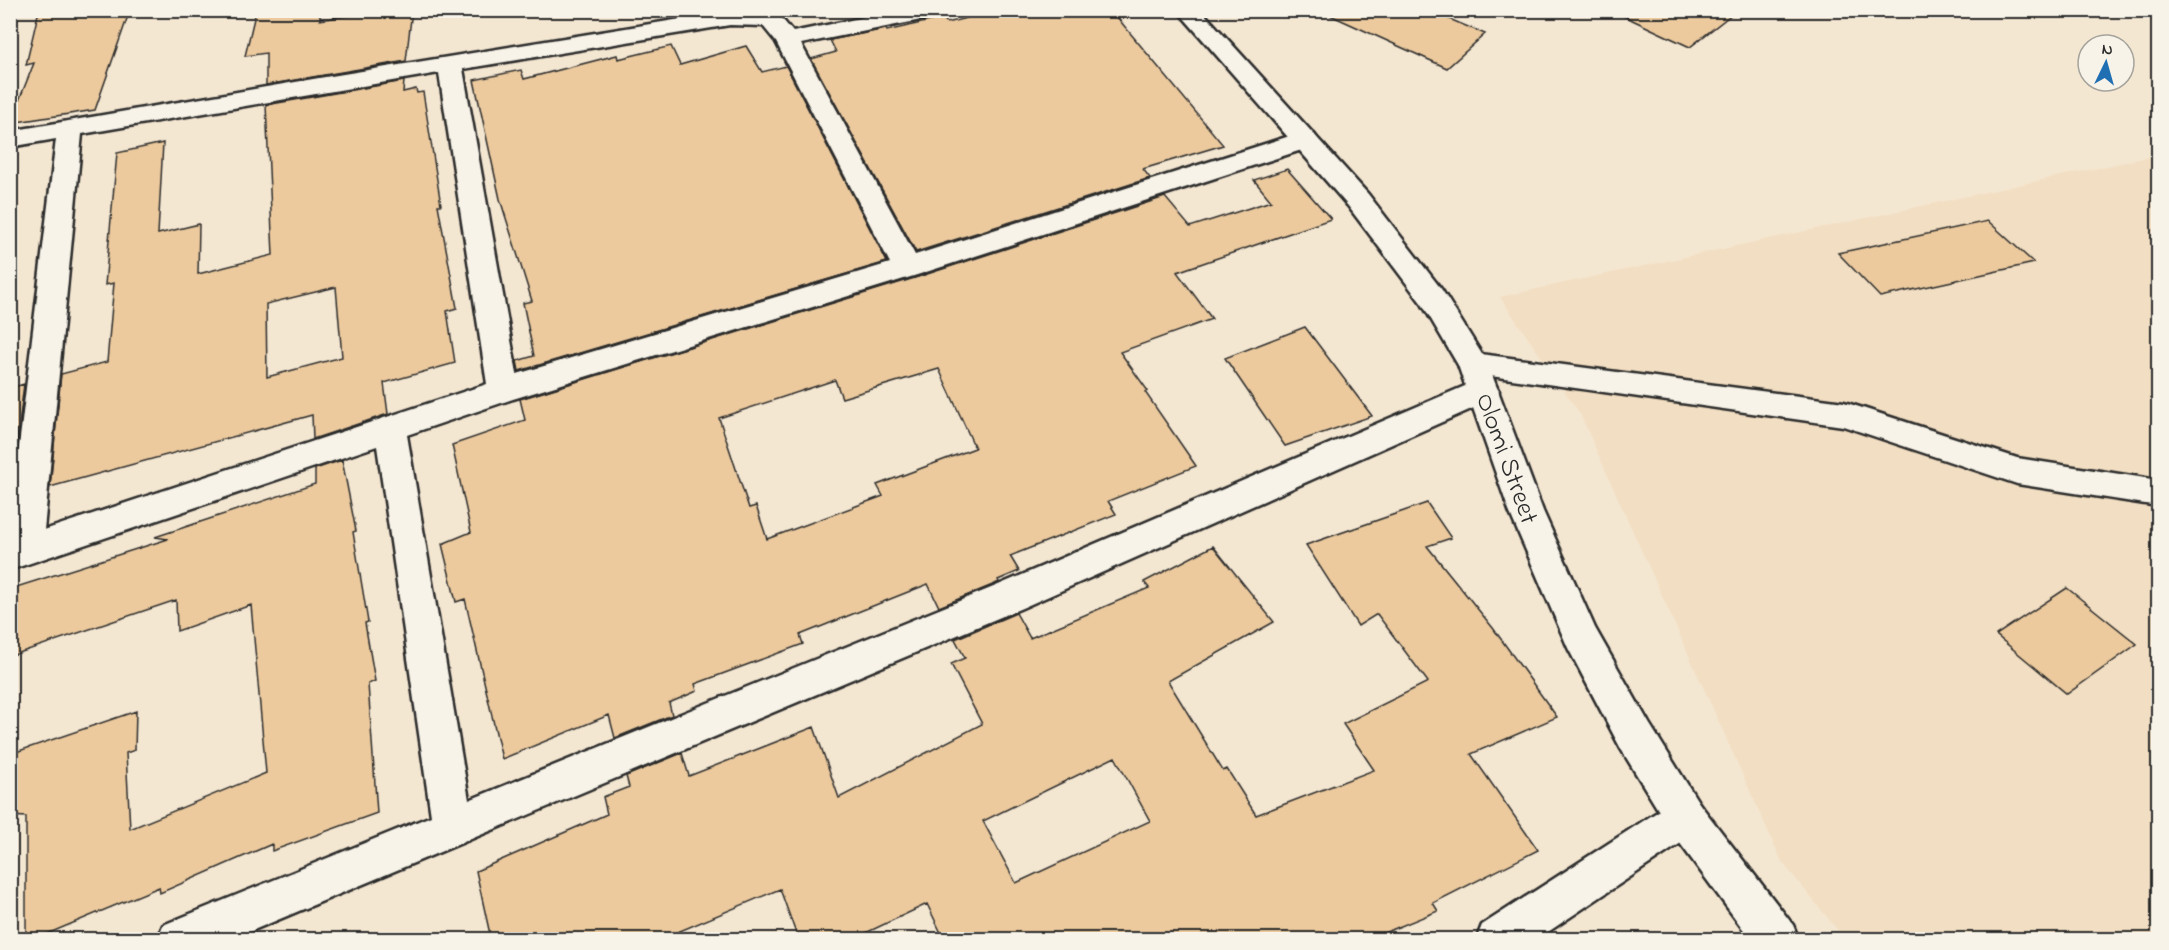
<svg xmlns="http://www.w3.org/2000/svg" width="2169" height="950" viewBox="0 0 2169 950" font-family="'Indie Flower',sans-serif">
<rect width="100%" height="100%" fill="#f4e7d2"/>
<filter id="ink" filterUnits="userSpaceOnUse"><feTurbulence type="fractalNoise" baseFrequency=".0167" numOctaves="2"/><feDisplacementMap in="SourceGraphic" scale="12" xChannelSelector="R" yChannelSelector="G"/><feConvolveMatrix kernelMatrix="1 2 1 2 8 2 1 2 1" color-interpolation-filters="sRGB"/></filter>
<g filter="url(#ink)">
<path fill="#f2dec2" d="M2158,155V939H1845L1782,862L1580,414L1500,297Z"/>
<path fill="#ecca9e" stroke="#2b2b2b" stroke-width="1.5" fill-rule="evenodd" d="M55,10H130L95,110L10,123L34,63L26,65L38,14Z
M256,10H320V20L388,10H412L406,61L266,85V53L245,56Z
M998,10H1111L1223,145L1143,169L1150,178L916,252L811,59L836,52L830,40L886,29L887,31L943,18L947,23Z
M1319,10H1428L1485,34L1447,68Z
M1611,10H1737L1690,47Z
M671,46L680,65L746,46L762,72L786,66L887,262L519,371L517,361L534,356L523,303L532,301L500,199L474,80L521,70L524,79L617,55L618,59Z
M404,81L403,92L416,89L417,93L423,92L441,205H438L457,308L447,311L455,363L384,383L388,414L313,439L312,415L50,487L61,374L107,362L114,283L105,285L117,153L163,143L158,234L199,224L198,274L273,255L266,105ZM336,287L342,357L267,377L266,304Z
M1287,169L1331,219L1177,272L1212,319L1120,352L1148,391L1145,392L1196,466L1108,501L1116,514L1010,556L1019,571L998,580L999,582L995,584L939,607L928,584L800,635L803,644L695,684L697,691L669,703L672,715L615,738L609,715L502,759L465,599L456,602L442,544L471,532L452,445L525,420L520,399L918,277L1165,197L1190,227L1271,201L1254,180ZM939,369L975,448L877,485L883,496L767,539L756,506L749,508L719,418L835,380L842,398Z
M1988,221L2034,263L1880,297L1838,253Z
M1305,327L1372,416L1285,446L1225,358Z
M24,384L10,498V388Z
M342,460L356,531L353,532L368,622L365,623L375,681L368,684L377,813L272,851V844L160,893L159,887L35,939H26V817L10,816V754L136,711L135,750L126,753L130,829L266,773L251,605L177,631L176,600L10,656V589L168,539L155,537L315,484V469Z
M1427,503L1451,538L1427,546L1493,628L1557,717L1471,754L1538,850L1433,903L1438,911L1369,939H944L927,904L853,939H798L780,889L661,939H491L476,871L607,814L603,797L629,787L626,776L682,753L689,776L814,727L839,798L982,724L951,664L965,658L955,639L1016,613L1030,638L1149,588L1144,582L1213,546L1274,622L1168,681L1223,771L1227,769L1256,815L1374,770L1343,724L1428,682L1377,614L1358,626L1306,545ZM1115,757L1150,821L1016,883L983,821Z
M2067,588L2137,644L2067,694L1996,635Z"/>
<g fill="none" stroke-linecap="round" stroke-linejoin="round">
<defs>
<path id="minor" d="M899,10H947L944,15L936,17L801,44L915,255L1296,134L1305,132L1314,134L1318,140L1314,146L917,275L513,399L407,435L469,800L996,586L1472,383L1483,379L1494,383L1499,391L1494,399L1022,608L230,940H157L163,925L431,816L377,446L10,570V521L56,139L10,147V131L319,78L730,11L778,14L793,32ZM730,25L763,26L776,42L890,263L517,374L463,69ZM439,73L487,384L44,530L82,134Z
M1473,353L1844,402L2017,458L2158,480V506L2017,484L1843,426L1462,372L1458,364L1462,356Z
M1685,797L1699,803L1705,817L1699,831L1536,940H1476L1482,925L1671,803Z"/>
<path id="secondary" d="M1177,10H1201L1368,194L1442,290L1488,364L1543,511L1595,628L1649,723L1699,803L1793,925L1799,940H1751L1671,831L1621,749L1568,648L1509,511L1458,365L1422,304L1348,206Z"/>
</defs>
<use href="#minor" stroke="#2b2b2b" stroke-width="5"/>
<use href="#secondary" stroke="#2b2b2b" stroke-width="5"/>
<use href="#minor" fill="#f7f3e8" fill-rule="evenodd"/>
<use href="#secondary" fill="#f7f3e8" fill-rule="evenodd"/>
</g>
</g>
<g text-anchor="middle" stroke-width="6" stroke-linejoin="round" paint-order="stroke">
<g font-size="27" fill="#2b2b2b" stroke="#f7f3e8">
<text transform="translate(1508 458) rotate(70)" y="9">Olomi Street</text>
</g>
</g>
<rect width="2169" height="950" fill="none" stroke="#f7f3e8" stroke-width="36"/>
<rect x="18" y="18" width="2133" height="914" fill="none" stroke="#2b2b2b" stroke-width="2" filter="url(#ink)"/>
<g transform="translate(2106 63) rotate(5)"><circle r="28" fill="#f7f3e8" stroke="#a5a39c" stroke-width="1.5"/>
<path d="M0-4.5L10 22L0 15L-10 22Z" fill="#1f6fb2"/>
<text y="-9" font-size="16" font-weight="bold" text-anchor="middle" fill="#2b2b2b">N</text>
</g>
</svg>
